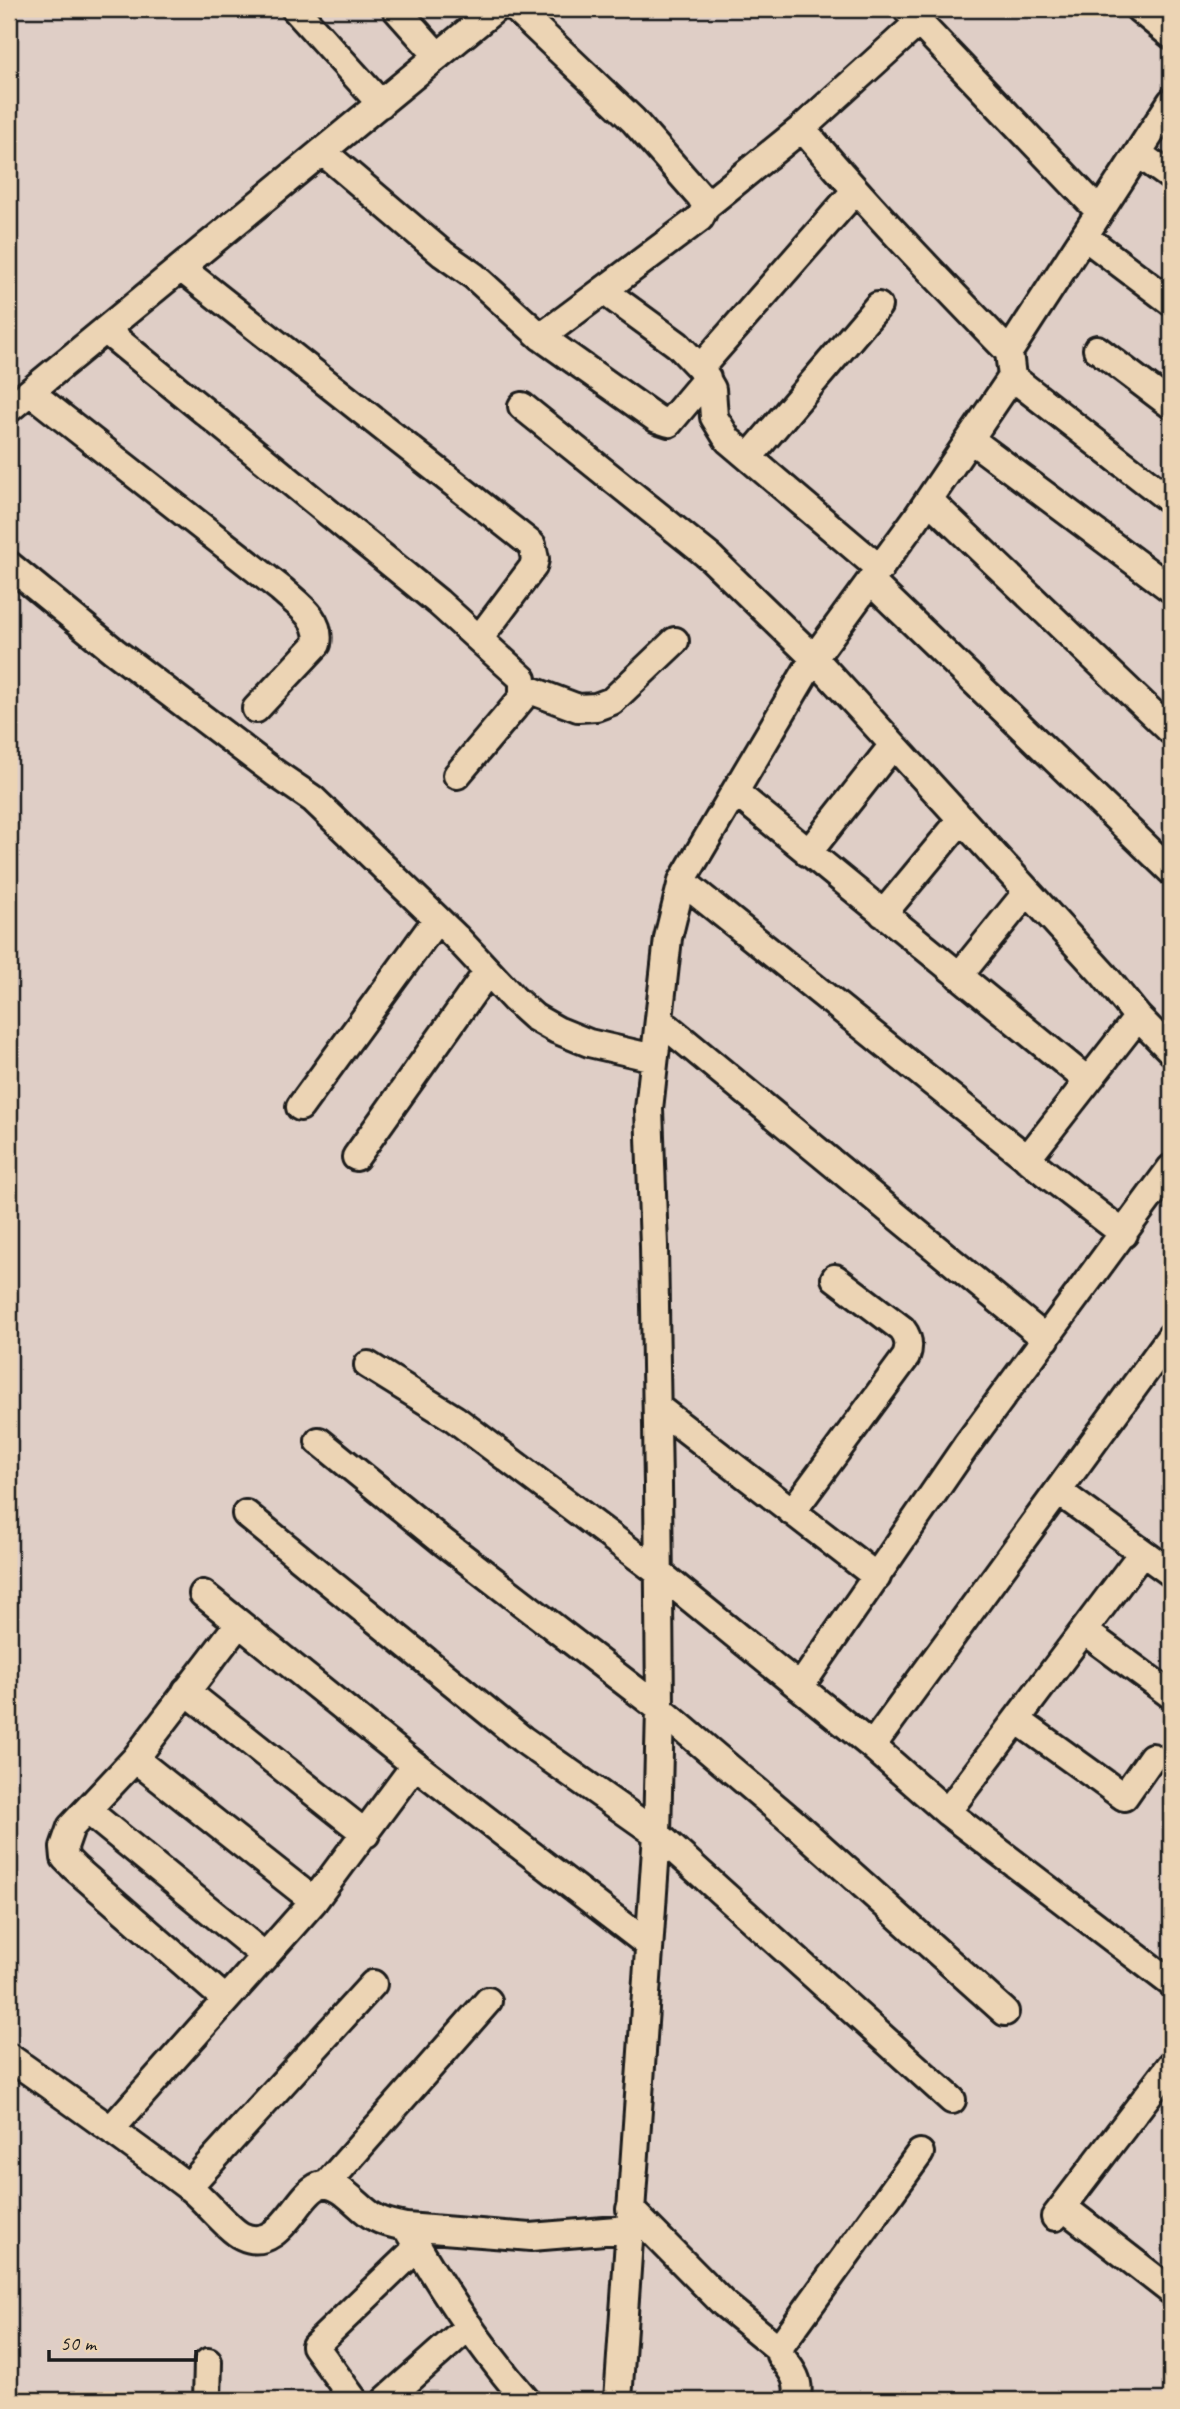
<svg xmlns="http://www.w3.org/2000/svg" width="1180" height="2409" viewBox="0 0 1180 2409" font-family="Caveat,sans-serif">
<rect width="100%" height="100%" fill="#dfcec6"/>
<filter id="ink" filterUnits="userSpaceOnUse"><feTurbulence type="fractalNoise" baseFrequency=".0143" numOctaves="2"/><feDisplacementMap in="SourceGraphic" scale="14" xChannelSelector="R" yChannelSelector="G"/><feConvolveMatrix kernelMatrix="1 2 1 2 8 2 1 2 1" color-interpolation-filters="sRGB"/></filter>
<g filter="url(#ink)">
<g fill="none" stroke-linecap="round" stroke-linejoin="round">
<defs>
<path id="minor" d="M295,9L381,104
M396,9L438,56
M516,9L633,120L700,196L706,206L700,218L541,337
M1139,9L1171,35
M908,11L1100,212
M802,128C868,207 938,279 1009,352
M323,152L443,254L474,276L541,337L657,419L669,423L707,378
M1139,154L1171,177
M706,206L802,128L919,22
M1085,237L1171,302
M181,268L532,545L535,559L533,567L479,639
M604,291L678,345L700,368L712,389L714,417L728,440L880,569
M105,330L438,602L523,679V697L457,775
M1097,349L1171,405
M700,368L855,191
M1012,377L1171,501
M30,392L281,589C297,604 322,619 317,644L256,709
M522,406L711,558L814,658L1104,975L1138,1017L1171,1051
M9,409L495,9
M970,439L1171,589
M749,457L878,306
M929,500L1171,731
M9,565L114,651L275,773L313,799L456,937L514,999L534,1017L557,1030L589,1043L654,1058
M871,582L1171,871
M525,688L578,708L596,707L612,701L675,641
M735,792L1088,1081
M808,853L893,745
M682,881L1044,1172L1124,1234
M883,914L961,820
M959,976L1027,892
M659,1020L1046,1339
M300,1107L437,919
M356,1157L488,971
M1027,1159L1138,1017
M368,1365L455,1419L658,1572L872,1746L947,1812L1171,1983
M657,1407L877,1577
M319,1441L442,1541L660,1709L793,1822L1005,2012
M1058,1491L1171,1573
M792,1512L906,1357C910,1346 909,1338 902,1329L835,1278
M246,1514L522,1739L657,1834L952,2100
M203,1594L415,1765L649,1945
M1084,1631L1171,1695
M800,1687L966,1446L1171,1168
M186,1691L366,1834
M1017,1720L1124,1797L1152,1757
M872,1746L1171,1336
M135,1759L314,1901
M87,1810L265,1956
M947,1812L1142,1553
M226,2000L75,1868L65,1858L64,1847L71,1827L135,1759L239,1623
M9,2057C70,2100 131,2143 191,2189C205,2200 229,2230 242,2236C281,2255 298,2189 322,2185C342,2182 359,2210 376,2218C385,2223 396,2225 406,2227C441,2288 480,2347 526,2400
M112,2128L314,1901L415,1765
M326,2185L488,2001
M188,2187L373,1984
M1063,2207L1171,2291
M630,2209L724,2304L779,2349
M1055,2217L1171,2065
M406,2227L531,2237L629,2229
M207,2400L208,2362
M354,2400L315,2346L418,2247
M386,2400L469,2326
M618,2400L657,1834L660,1709L658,1485L654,1246L649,1109L668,938L682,881L814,658L915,520L1012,377L1009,352L1171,102
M796,2400C802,2382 791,2369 780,2355L781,2345L920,2153"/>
</defs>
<use href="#minor" stroke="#1c1c1c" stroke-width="32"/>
<use href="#minor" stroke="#ecd4b4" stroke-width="26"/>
</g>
</g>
<rect width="1180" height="2409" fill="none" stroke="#ecd4b4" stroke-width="35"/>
<rect x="18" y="18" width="1145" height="2374" fill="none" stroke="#1c1c1c" stroke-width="2.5" filter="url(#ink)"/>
<path d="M49 2350v10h147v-10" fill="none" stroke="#1c1c1c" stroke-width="3.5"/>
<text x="60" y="2350" font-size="21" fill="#1c1c1c" stroke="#ecd4b4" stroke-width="5" paint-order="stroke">50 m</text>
</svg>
